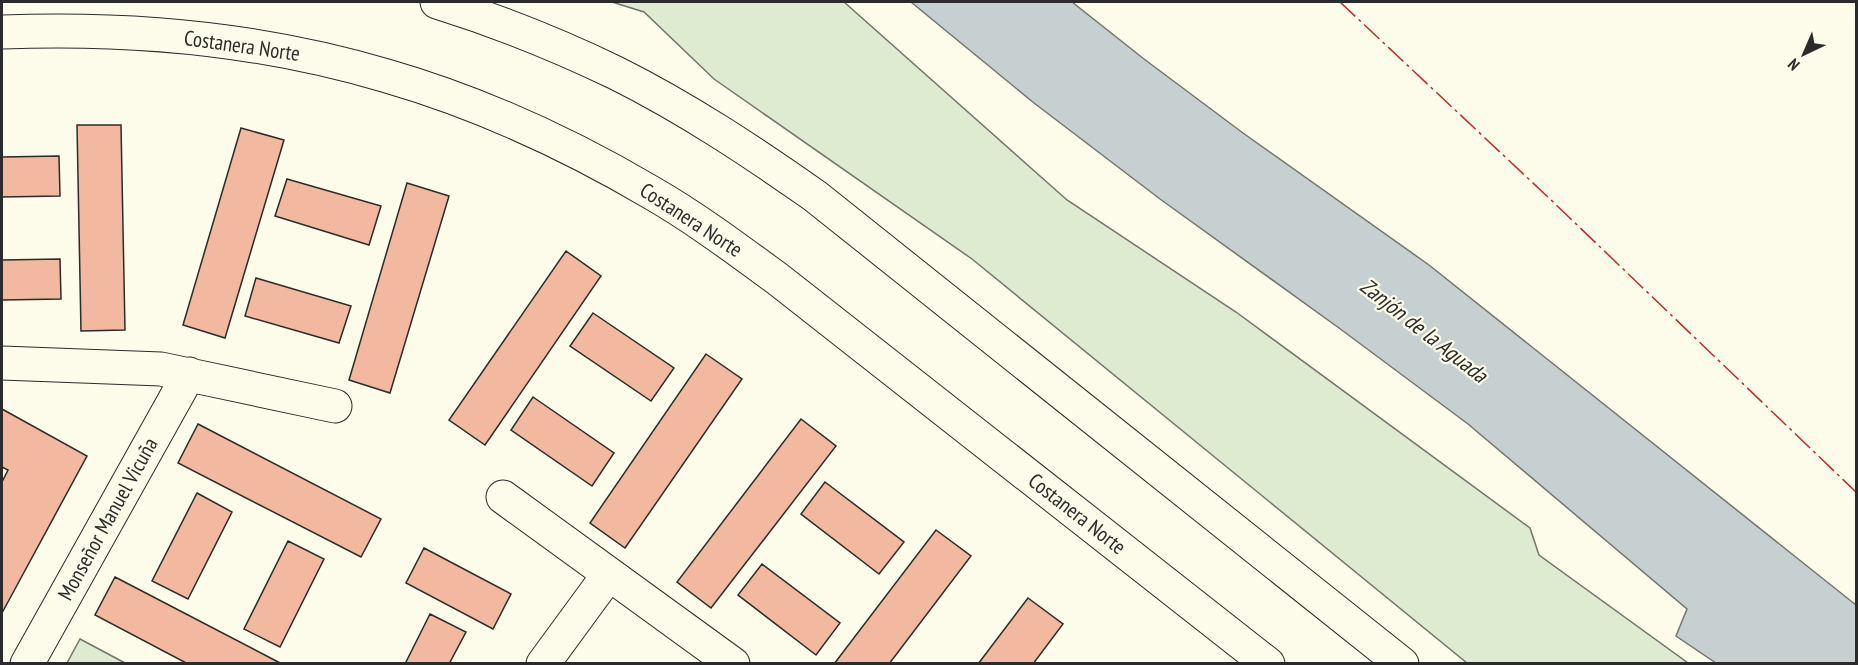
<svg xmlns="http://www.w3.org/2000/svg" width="1858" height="665" viewBox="0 0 1858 665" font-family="'PT Sans Narrow',sans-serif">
<rect width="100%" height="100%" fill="#fdfbea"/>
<path fill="#deebd1" stroke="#74746e" stroke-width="1.5" d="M612,2H844L1067,200L1236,312L1530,528L1539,555L1688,663H1467L972,259L714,79L644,12Z
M80,639L125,663H67Z"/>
<path fill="#c7d0d0" stroke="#74746e" stroke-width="1.5" d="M911,2H1072L1144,59L1243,133L1429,265L1856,605V663H1716L1676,636L1687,609L1468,424L1339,328L1160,199L1034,103Z"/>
<path fill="#f2b8a0" stroke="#2b2b2b" stroke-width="1.5" d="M77,125H121L125,330L81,331Z
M241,128L284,140L225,338L183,325Z
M59,156L60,196L2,197V157Z
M287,179L381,206L369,245L275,216Z
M407,183L449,196L390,393L349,380Z
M566,251L601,276L485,445L449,420Z
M60,259L61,299L2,300V260Z
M256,278L351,306L339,343L245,316Z
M593,313L674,368L651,401L570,346Z
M706,354L742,379L625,548L590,523Z
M533,397L614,453L592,486L511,430Z
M2,409L87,456L2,613V482L8,470L2,467Z
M801,419L836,446L711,608L677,582Z
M198,424L381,519L361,557L178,463Z
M825,482L904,542L879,574L801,514Z
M197,493L232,512L188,599L152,581Z
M936,530L971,556L889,664H834Z
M288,541L324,559L280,647L244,629Z
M424,548L511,594L493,629L406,583Z
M762,564L840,623L816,655L738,595Z
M115,577L282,664H188L95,615Z
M1028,598L1063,624L1033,664H978Z
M430,614L466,632L449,664H405Z"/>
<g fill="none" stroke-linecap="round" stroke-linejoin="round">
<defs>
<path id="minor" d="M437,2C498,21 558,45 616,73C686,108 751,151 815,196L1402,664
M2,32C131,27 263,39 387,76C480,103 569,144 652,193C697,219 738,250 779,280L1268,664
M2,363L161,369L335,406
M503,497L733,664
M27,664L189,374
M543,664L609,574"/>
</defs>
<use href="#minor" stroke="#2b2b2b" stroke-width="35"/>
<use href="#minor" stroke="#fdfbea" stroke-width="33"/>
<path stroke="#c62828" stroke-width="1.5" stroke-dasharray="21 4.5 3 4.5" stroke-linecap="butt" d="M1340,2L1550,199L1856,492"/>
</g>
<g text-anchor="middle" stroke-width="4.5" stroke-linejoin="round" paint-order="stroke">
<g font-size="21" fill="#2b2b2b" stroke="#fdfbea">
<text transform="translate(242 46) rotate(8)" y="7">Costanera Norte</text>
<text transform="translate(691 220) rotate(33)" y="7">Costanera Norte</text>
<text transform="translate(1077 514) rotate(38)" y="7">Costanera Norte</text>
<text transform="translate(108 519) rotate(-61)" y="7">Monseñor Manuel Vicuña</text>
</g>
<g font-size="22" font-style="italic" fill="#2b2b2b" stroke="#fdfbea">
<text transform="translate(1424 330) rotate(38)" y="8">Zanjón de la Aguada</text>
</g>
</g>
<rect width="1858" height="665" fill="none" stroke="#2b2b2b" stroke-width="6"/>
<g transform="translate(1804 54) rotate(224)" stroke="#fdfbea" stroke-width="4.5" paint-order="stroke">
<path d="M0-4.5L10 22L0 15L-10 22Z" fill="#2b2b2b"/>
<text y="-9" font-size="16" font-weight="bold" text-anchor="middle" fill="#2b2b2b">N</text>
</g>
</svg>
